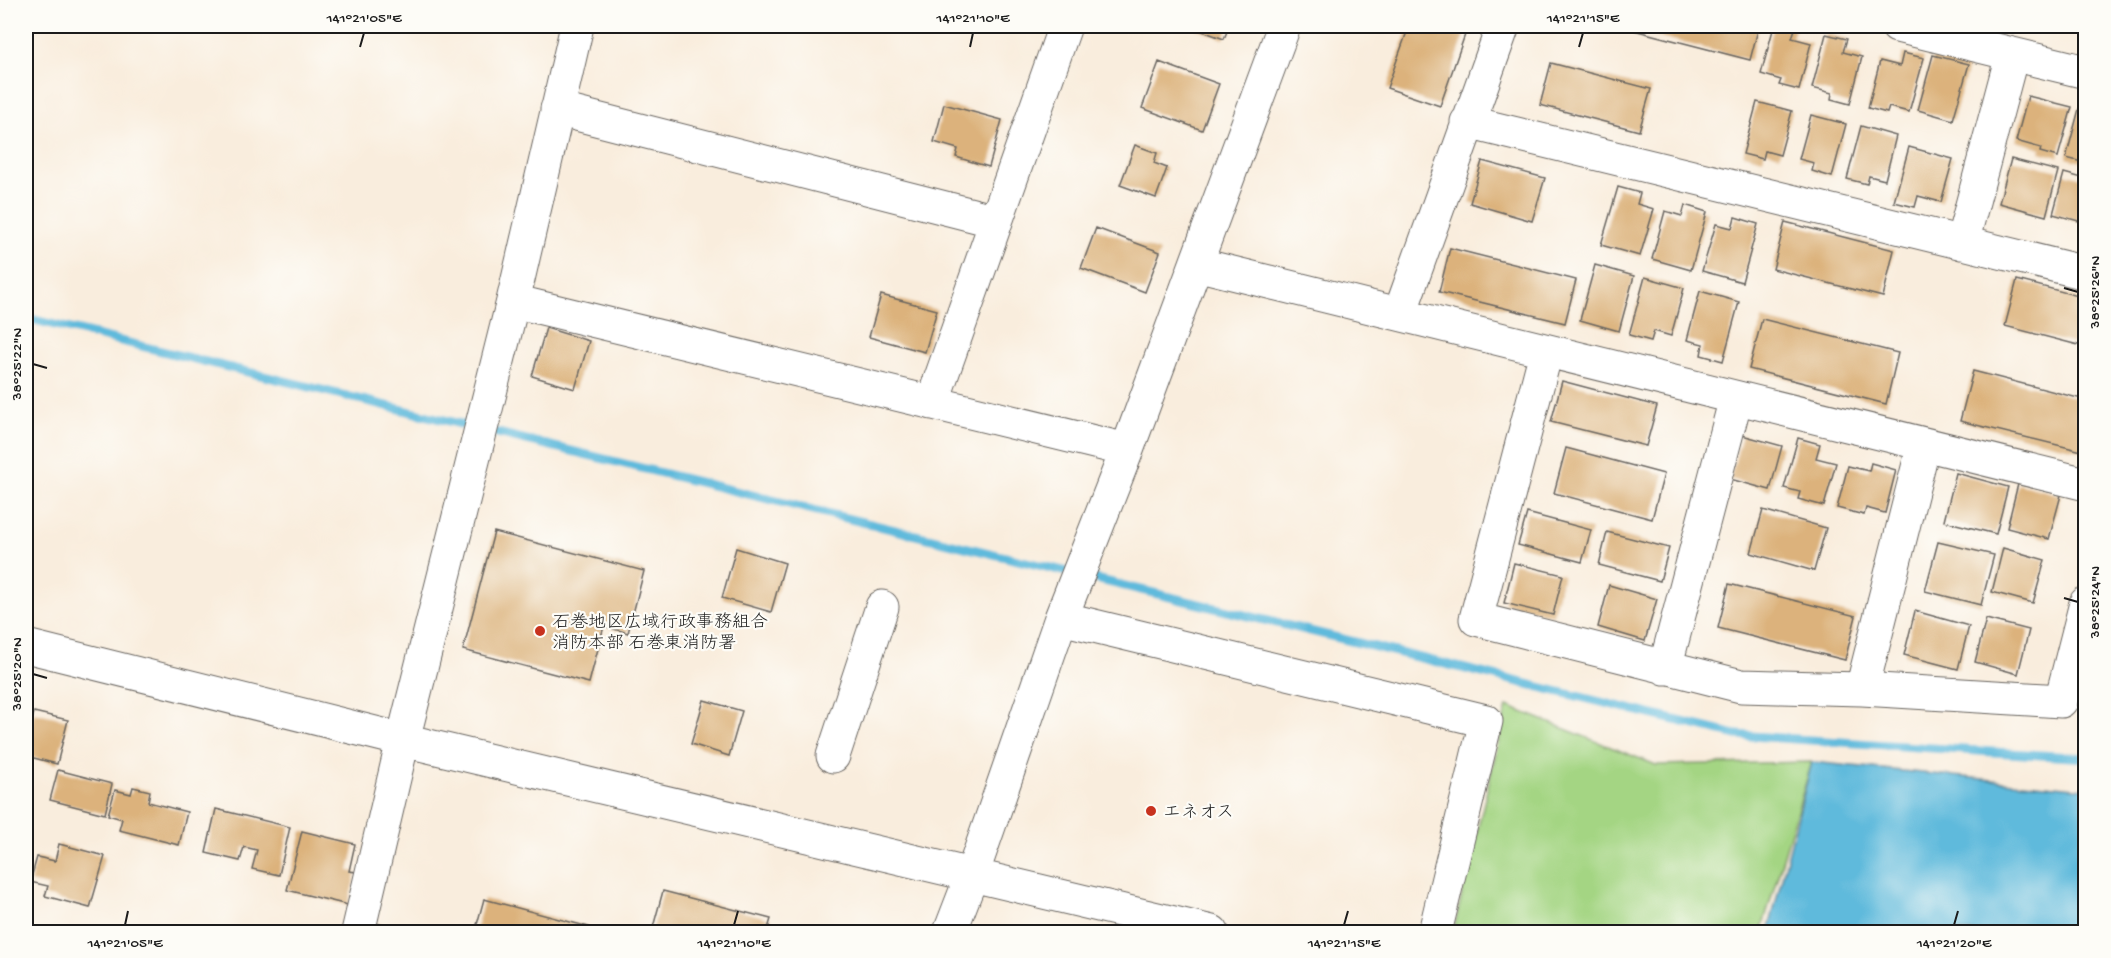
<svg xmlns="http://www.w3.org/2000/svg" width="2111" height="958" viewBox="0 0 2111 958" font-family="'Gochi Hand','Klee One',sans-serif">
<rect width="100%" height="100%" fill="#fdfcf7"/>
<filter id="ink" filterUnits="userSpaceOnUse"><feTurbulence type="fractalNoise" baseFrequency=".0167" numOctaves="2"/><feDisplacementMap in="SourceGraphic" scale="12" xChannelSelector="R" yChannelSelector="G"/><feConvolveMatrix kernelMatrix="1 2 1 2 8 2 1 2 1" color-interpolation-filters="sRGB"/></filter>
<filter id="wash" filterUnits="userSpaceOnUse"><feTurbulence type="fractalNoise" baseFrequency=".008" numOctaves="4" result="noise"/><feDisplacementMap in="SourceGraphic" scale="24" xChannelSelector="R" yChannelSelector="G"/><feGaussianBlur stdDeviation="1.35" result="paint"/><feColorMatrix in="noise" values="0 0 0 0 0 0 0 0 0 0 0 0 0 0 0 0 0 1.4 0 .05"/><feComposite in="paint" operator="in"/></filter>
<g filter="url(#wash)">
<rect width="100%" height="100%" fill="#f9eddd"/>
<path fill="#a4d583" stroke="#607850" stroke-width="1.5" d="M1507,706L1656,765L1812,762L1761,932H1453Z"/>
<path fill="#5fbadc" stroke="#3e6b7c" stroke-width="1.5" d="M1812,762L2085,789V932H1768Z"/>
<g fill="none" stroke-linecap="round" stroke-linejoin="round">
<path stroke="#5fbadc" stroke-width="9" d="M26,318L1736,735L2086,758"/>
</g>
<g id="blocks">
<path fill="#dcb27c" d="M1189,26H1229L1224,39Z
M1409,26H1468L1440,106L1387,88Z
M1618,26H1759L1750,60Z
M1774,26H1796L1792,38L1811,43L1799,90L1779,85L1781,80L1761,74Z
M1826,34L1847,39L1843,52L1862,57L1850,104L1831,99L1832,93L1812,88Z
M1903,53L1924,58L1909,112L1889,107L1887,113L1868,108L1880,61L1900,66Z
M1933,55L1969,64L1953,120L1918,110Z
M1159,62L1219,84L1202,130L1142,108Z
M1551,63L1651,89L1639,131L1540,105Z
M2028,96L2072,107L2058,157L2040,152L2041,148L2016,141Z
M1757,102L1792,111L1780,155L1765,151L1763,159L1743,154Z
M944,104L1002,120L989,167L956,157L958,149L934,142Z
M2079,109L2086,111V163L2066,158Z
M1811,115L1846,124L1832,177L1812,171L1814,163L1799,159Z
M1861,126L1896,136L1885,180L1869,176L1867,184L1847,179Z
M1135,145L1157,153L1154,163L1167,168L1156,198L1120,185Z
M1909,147L1953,159L1941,202L1918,196L1915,207L1894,202Z
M2011,159L2058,171L2046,216L1999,203Z
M1482,161L1545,178L1532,221L1470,203Z
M2064,173L2086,179V223L2053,214Z
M1618,187L1640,193L1637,204L1654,209L1640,256L1601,245Z
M1685,205L1707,212L1691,270L1652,259L1665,211L1682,216Z
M1735,217L1758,224L1742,282L1702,271L1716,224L1732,228Z
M1785,222L1894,250L1883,297L1773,269Z
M1096,228L1160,252L1145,292L1081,268Z
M1450,248L1576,280L1565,323L1439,292Z
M1595,265L1634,276L1619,331L1580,320Z
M1645,277L1684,288L1671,336L1654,331L1651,341L1629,335Z
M2017,280L2086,298V347L2005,326Z
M1700,291L1739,302L1723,361L1701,355L1703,344L1687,340Z
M881,295L937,310L925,352L869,337Z
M1762,319L1898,353L1886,404L1749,369Z
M546,328L589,341L575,389L532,376Z
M1973,371L2086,400V452L1960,421Z
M1562,381L1657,406L1646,446L1551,422Z
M1742,435L1782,446L1770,490L1730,479Z
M1798,438L1820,444L1816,458L1836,463L1824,506L1798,499L1800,492L1784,488Z
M1566,448L1664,474L1652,519L1554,493Z
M1871,463L1896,470L1885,513L1866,508L1864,515L1837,508L1848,466L1869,471Z
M1956,473L2008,487L1996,534L1944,521Z
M2018,484L2061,495L2049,539L2007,528Z
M1763,510L1826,528L1814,571L1751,553Z
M1527,513L1591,530L1582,562L1518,545Z
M494,532L644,571L628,633L604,626L589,683L463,650Z
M1607,532L1669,548L1660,581L1599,565Z
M1938,542L1994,555L1981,605L1925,591Z
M736,548L785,563L771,612L722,598Z
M2003,548L2045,560L2033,603L1992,592Z
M1514,563L1563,575L1553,615L1504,603Z
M1729,584L1856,616L1845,660L1718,628Z
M1609,585L1657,599L1645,641L1598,627Z
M1915,611L1969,626L1958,669L1904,655Z
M1986,619L2029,630L2018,674L1975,662Z
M704,700L742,711L729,756L691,744Z
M34,712L68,720L57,764L26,756V747Z
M58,770L112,784L105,814L50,800Z
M133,787L150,791L148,802L187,812L179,845L119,830L122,819L108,815L115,790L131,794Z
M216,809L290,827L279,875L252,869L257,850L244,847L240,861L206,853Z
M302,831L355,844L349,871L356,872L348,905L287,890Z
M59,844L105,856L90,908L45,896L48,886L30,882L37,857L55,861Z
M663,891L771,919L767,932L652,931Z
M484,899L589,927L587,932H475Z
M375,923L408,932H373Z"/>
</g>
</g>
<g filter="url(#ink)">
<use href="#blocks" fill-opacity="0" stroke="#696560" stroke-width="1.5"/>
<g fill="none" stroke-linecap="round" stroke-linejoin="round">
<defs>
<path id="minor" d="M1897,26L2086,72
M557,109L996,221
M1467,122L2086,273
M1962,243L2012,55
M1196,264L2086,484
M513,301L1127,450
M1400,313L1503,26
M1546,352L1476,619L1741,686L1862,689L2061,701L2086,603
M932,403L1065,26
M1061,618L1486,721L1435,932
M26,646L403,740L1212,932
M1665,668L1736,398
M1862,689L1924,444
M833,756L882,607
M358,932L403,740L513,301L577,26
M950,932L972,875L1061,618L1127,450L1284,26"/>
</defs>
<use href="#minor" stroke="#696560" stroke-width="35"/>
<use href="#minor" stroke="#fff" stroke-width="33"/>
</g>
</g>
<path fill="none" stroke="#1c1c1c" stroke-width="2" d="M360,47L364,33M970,47L973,33M1579,47L1583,33M2064,288L2078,292M33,364L47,368M2064,598L2078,602M33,674L47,678M125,925L128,911M734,925L738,911M1344,925L1348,911M1954,925L1958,911"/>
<g fill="#c8321e" stroke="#fdfcf7" stroke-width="2">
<circle cx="540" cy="631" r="6"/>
<circle cx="1151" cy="811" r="6"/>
</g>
<g text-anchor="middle" stroke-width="4.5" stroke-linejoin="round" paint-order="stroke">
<g font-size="18" fill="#1c1c1c" stroke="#fdfcf7" text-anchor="start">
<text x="552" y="627">石巻地区広域行政事務組合<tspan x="552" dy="21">消防本部 石巻東消防署</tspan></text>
<text x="1163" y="817">エネオス</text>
</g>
</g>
<rect width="2111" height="958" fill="none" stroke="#fdfcf7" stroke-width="66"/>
<rect x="33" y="33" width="2045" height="892" fill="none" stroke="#1c1c1c" stroke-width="2"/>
<g font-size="15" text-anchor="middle" fill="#1c1c1c">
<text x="364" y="22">141°21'05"E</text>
<text x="973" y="22">141°21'10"E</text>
<text x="1583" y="22">141°21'15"E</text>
<text transform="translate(2094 292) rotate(-90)" y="5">38°25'26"N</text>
<text transform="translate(16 364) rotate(-90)" y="5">38°25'22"N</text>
<text transform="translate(2094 602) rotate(-90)" y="5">38°25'24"N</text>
<text transform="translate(16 674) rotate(-90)" y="5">38°25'20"N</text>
<text x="125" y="947">141°21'05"E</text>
<text x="734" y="947">141°21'10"E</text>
<text x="1344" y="947">141°21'15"E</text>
<text x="1954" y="947">141°21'20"E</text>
</g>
</svg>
